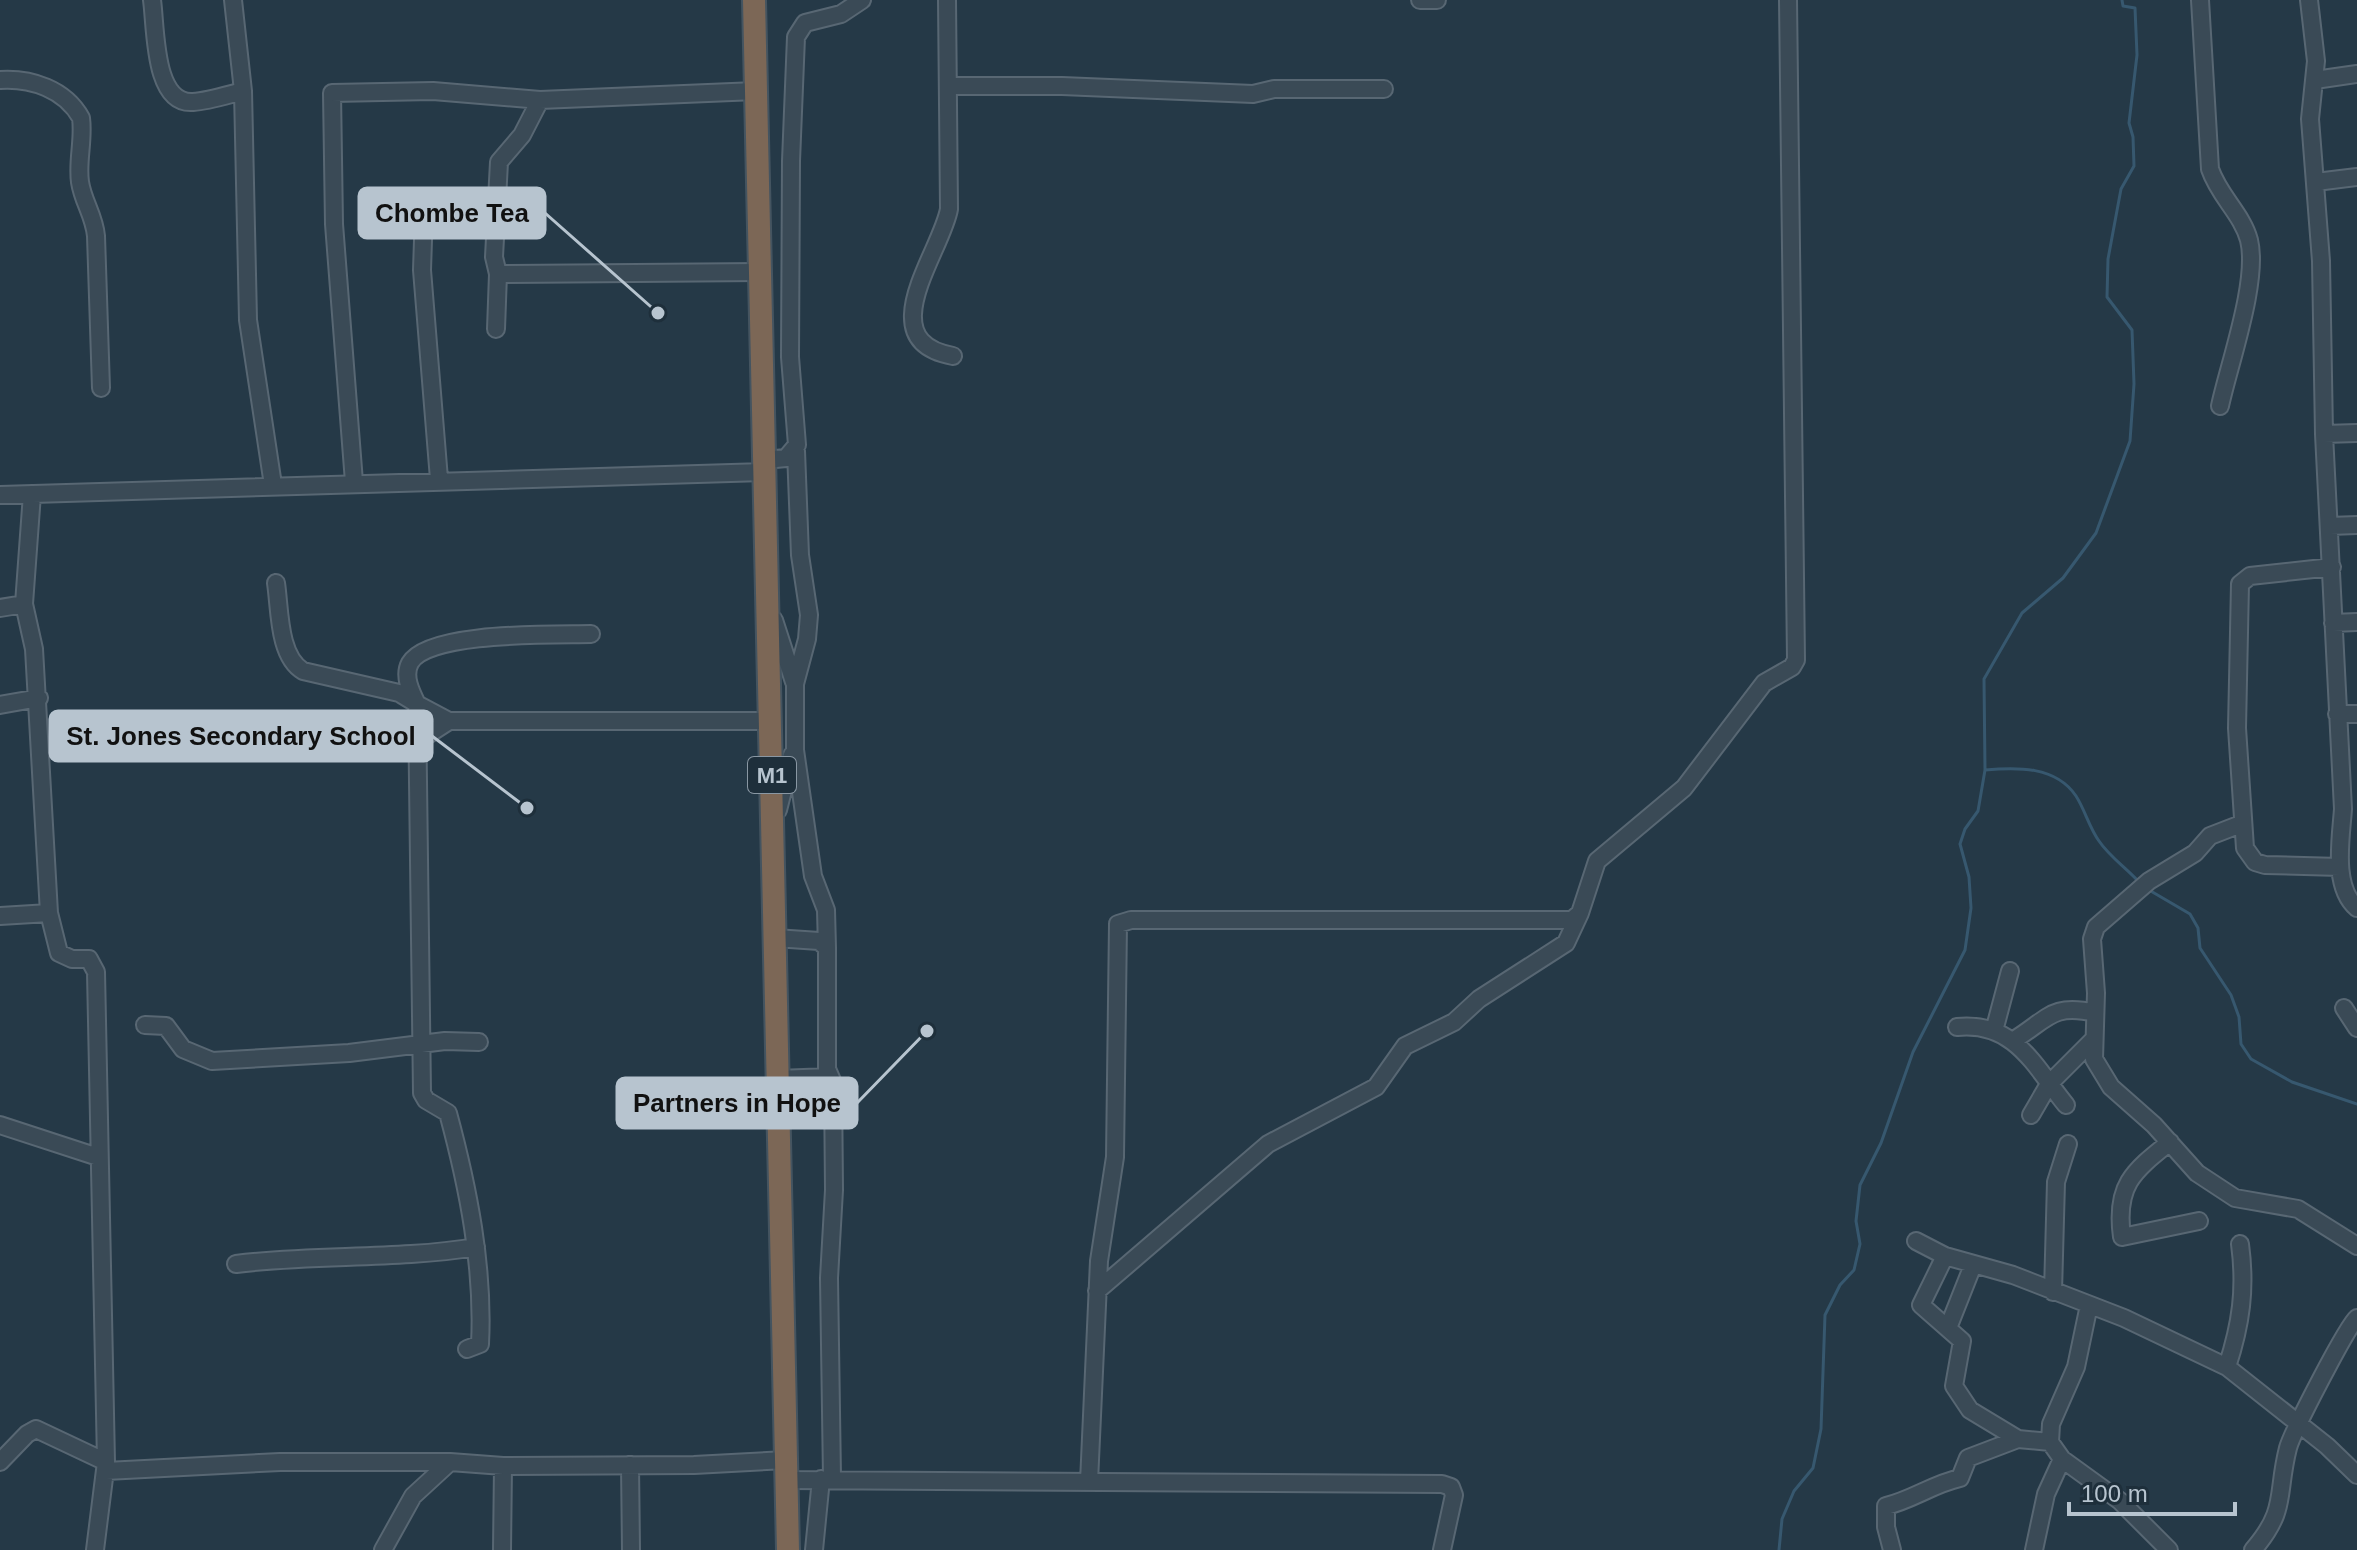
<svg xmlns="http://www.w3.org/2000/svg" width="2357" height="1550" viewBox="0 0 2357 1550" font-family="Helvetica,sans-serif">
<rect width="100%" height="100%" fill="#253947"/>
<g fill="none" stroke-linecap="round" stroke-linejoin="round">
<path stroke="#37586f" stroke-width="3" d="M1985,770C2017,767 2056,766 2076,796C2085,810 2089,827 2099,841C2109,856 2126,868 2138,881
M2149,890L2190,914L2198,928L2200,948L2231,995L2239,1017L2241,1044L2251,1059L2292,1082L2357,1104
M1779,1550L1782,1519L1794,1491L1813,1468L1821,1429L1825,1315L1840,1285L1854,1270L1860,1244L1856,1221L1860,1185L1881,1143L1913,1052L1965,950L1971,908L1969,877L1960,844L1965,829L1978,811L1985,770L1984,679L2022,613L2063,578L2096,533L2130,441L2134,384L2132,330L2107,297L2108,259L2121,189L2134,166L2133,137L2129,123L2137,55L2135,8L2123,6L2122,0"/>
<defs>
<path id="minor" d="M152,0C156,27 153,105 193,102C209,101 227,95 243,91
M233,0L243,91L248,320L273,485
M947,0L949,209C942,251 869,341 953,356
M1420,0H1437
M2200,0L2210,169C2219,196 2242,214 2249,240C2259,281 2229,364 2220,406
M2309,0L2316,61L2310,119L2321,261L2324,434L2343,809C2341,838 2332,887 2357,908
M0,80C31,78 65,89 81,118C84,140 77,161 80,182C83,202 94,215 96,236L101,388
M2315,80L2357,74
M949,86H1062L1253,94L1274,89H1384
M2316,182L2357,177
M424,210L422,270L439,479
M498,274L761,272
M496,329L498,274L494,257L499,162L522,135L540,100
M2324,434L2357,433
M796,451L800,555L809,615L807,639L795,684V750L813,876L826,910L827,948
M765,460L786,458L797,445L790,357L791,161L796,37L805,23L841,14L862,0
M354,482L334,224L332,93L433,91L540,100L756,91
M32,494L24,604L34,649L49,913L59,953L72,959H89L96,972L106,1462L95,1550
M0,495L765,472
M2330,526L2357,525
M2332,567L2250,576L2240,584L2237,728L2245,848L2255,862L2265,865L2340,867
M276,583C280,609 278,656 303,671L399,693L417,704L422,1093L426,1100L448,1113C468,1187 484,1267 480,1344L467,1349
M0,608L24,604
M774,620L794,682
M2333,623L2357,622
M0,705L39,698
M2337,714H2357
M449,721L417,704C411,692 403,676 410,663C428,631 555,635 591,634
M418,741L449,721H771
M778,810L792,755
M2241,824L2210,836L2195,853L2149,881L2096,927L2092,939L2096,993L2094,1059L2111,1087L2154,1125L2197,1173L2235,1198L2298,1209L2357,1246
M0,916L49,913
M775,938L819,941L827,948V1069L833,1083L834,1190L829,1278L832,1478
M2344,1008L2357,1028
M145,1025L166,1026L183,1049L212,1061L349,1053L445,1041L479,1042
M1957,1027C2015,1021 2035,1067 2066,1105
M1994,1031L2010,971
M2014,1040C2048,1019 2052,1003 2095,1013
M778,1079L829,1077
M2031,1115L2049,1084L2094,1039
M0,1125L98,1157
M2170,1142C2132,1172 2115,1186 2122,1237L2199,1221
M1916,1241L1945,1256L2013,1275L2124,1318L2227,1367L2327,1446L2357,1475
M1945,1256L1921,1305L1962,1341L1954,1386L1970,1410L2018,1439
M236,1264C315,1254 397,1260 476,1247
M1097,1291L1268,1144L1376,1087L1405,1046L1454,1022L1479,999L1566,943L1580,913
M2053,1292L2056,1182L2068,1144
M2089,1305L2076,1367L2051,1424L2050,1442L2062,1459L2120,1501L2169,1550
M1948,1328L1973,1265
M2227,1367C2241,1324 2246,1289 2240,1244
M0,1462L27,1434L36,1429L106,1462
M630,1465L631,1550
M106,1471L280,1462H450L503,1466L694,1465L786,1460
M786,1480L1442,1484L1451,1487L1454,1495L1442,1550
M1089,1482L1099,1261L1115,1157L1118,924L1131,920H1572L1580,913L1597,861L1684,788L1764,683L1792,667L1796,660L1788,0
M383,1550L413,1496L450,1462
M502,1550L503,1466
M814,1550L821,1479
M1892,1550L1886,1527V1506C1912,1500 1933,1484 1960,1478L1968,1458L2018,1439L2050,1442
M2034,1550L2046,1494L2062,1459
M2253,1550C2288,1509 2276,1495 2288,1448C2292,1433 2347,1326 2357,1318"/>
<path id="highway" d="M754,0L788,1550"/>
</defs>
<use href="#minor" stroke="#586773" stroke-width="20"/>
<use href="#highway" stroke="#445460" stroke-width="26"/>
<use href="#minor" stroke="#3a4a56" stroke-width="16"/>
<use href="#highway" stroke="#7c6756" stroke-width="22"/>
</g>
<g text-anchor="middle" stroke-width="8" stroke-linejoin="round" paint-order="stroke">
<rect fill="#1e2f3b" stroke="#8997a3" stroke-width="2" x="748" y="757" width="48" height="36" rx="6"/>
<g font-size="22" font-weight="bold" fill="#b7c4cf">
<text x="772" y="783">M1</text>
</g>
</g>
<path fill="none" stroke="#b7c4cf" stroke-width="3" d="M658 313L545 213M527 808L432 736M927 1031L857 1103"/>
<g fill="#b7c4cf" stroke="#1e2f3b" stroke-width="3">
<circle cx="658" cy="313" r="8"/>
<circle cx="527" cy="808" r="8"/>
<circle cx="927" cy="1031" r="8"/>
</g>
<g fill="#b7c4cf" stroke="#b7c4cf" stroke-width="3">
<rect x="359" y="188" width="186" height="50" rx="8"/>
<rect x="50" y="711" width="382" height="50" rx="8"/>
<rect x="617" y="1078" width="240" height="50" rx="8"/>
</g>
<g font-size="26" text-anchor="middle" font-weight="bold" fill="#111">
<text x="452" y="222">Chombe Tea</text>
<text x="241" y="745">St. Jones Secondary School</text>
<text x="737" y="1112">Partners in Hope</text>
</g>
<path d="M2069 1502v12h166v-12" fill="none" stroke="#b7c4cf" stroke-width="4"/>
<text x="2081" y="1502" font-size="24" fill="#b7c4cf" stroke="#1e2f3b" stroke-width="6" paint-order="stroke">100 m</text>
</svg>
